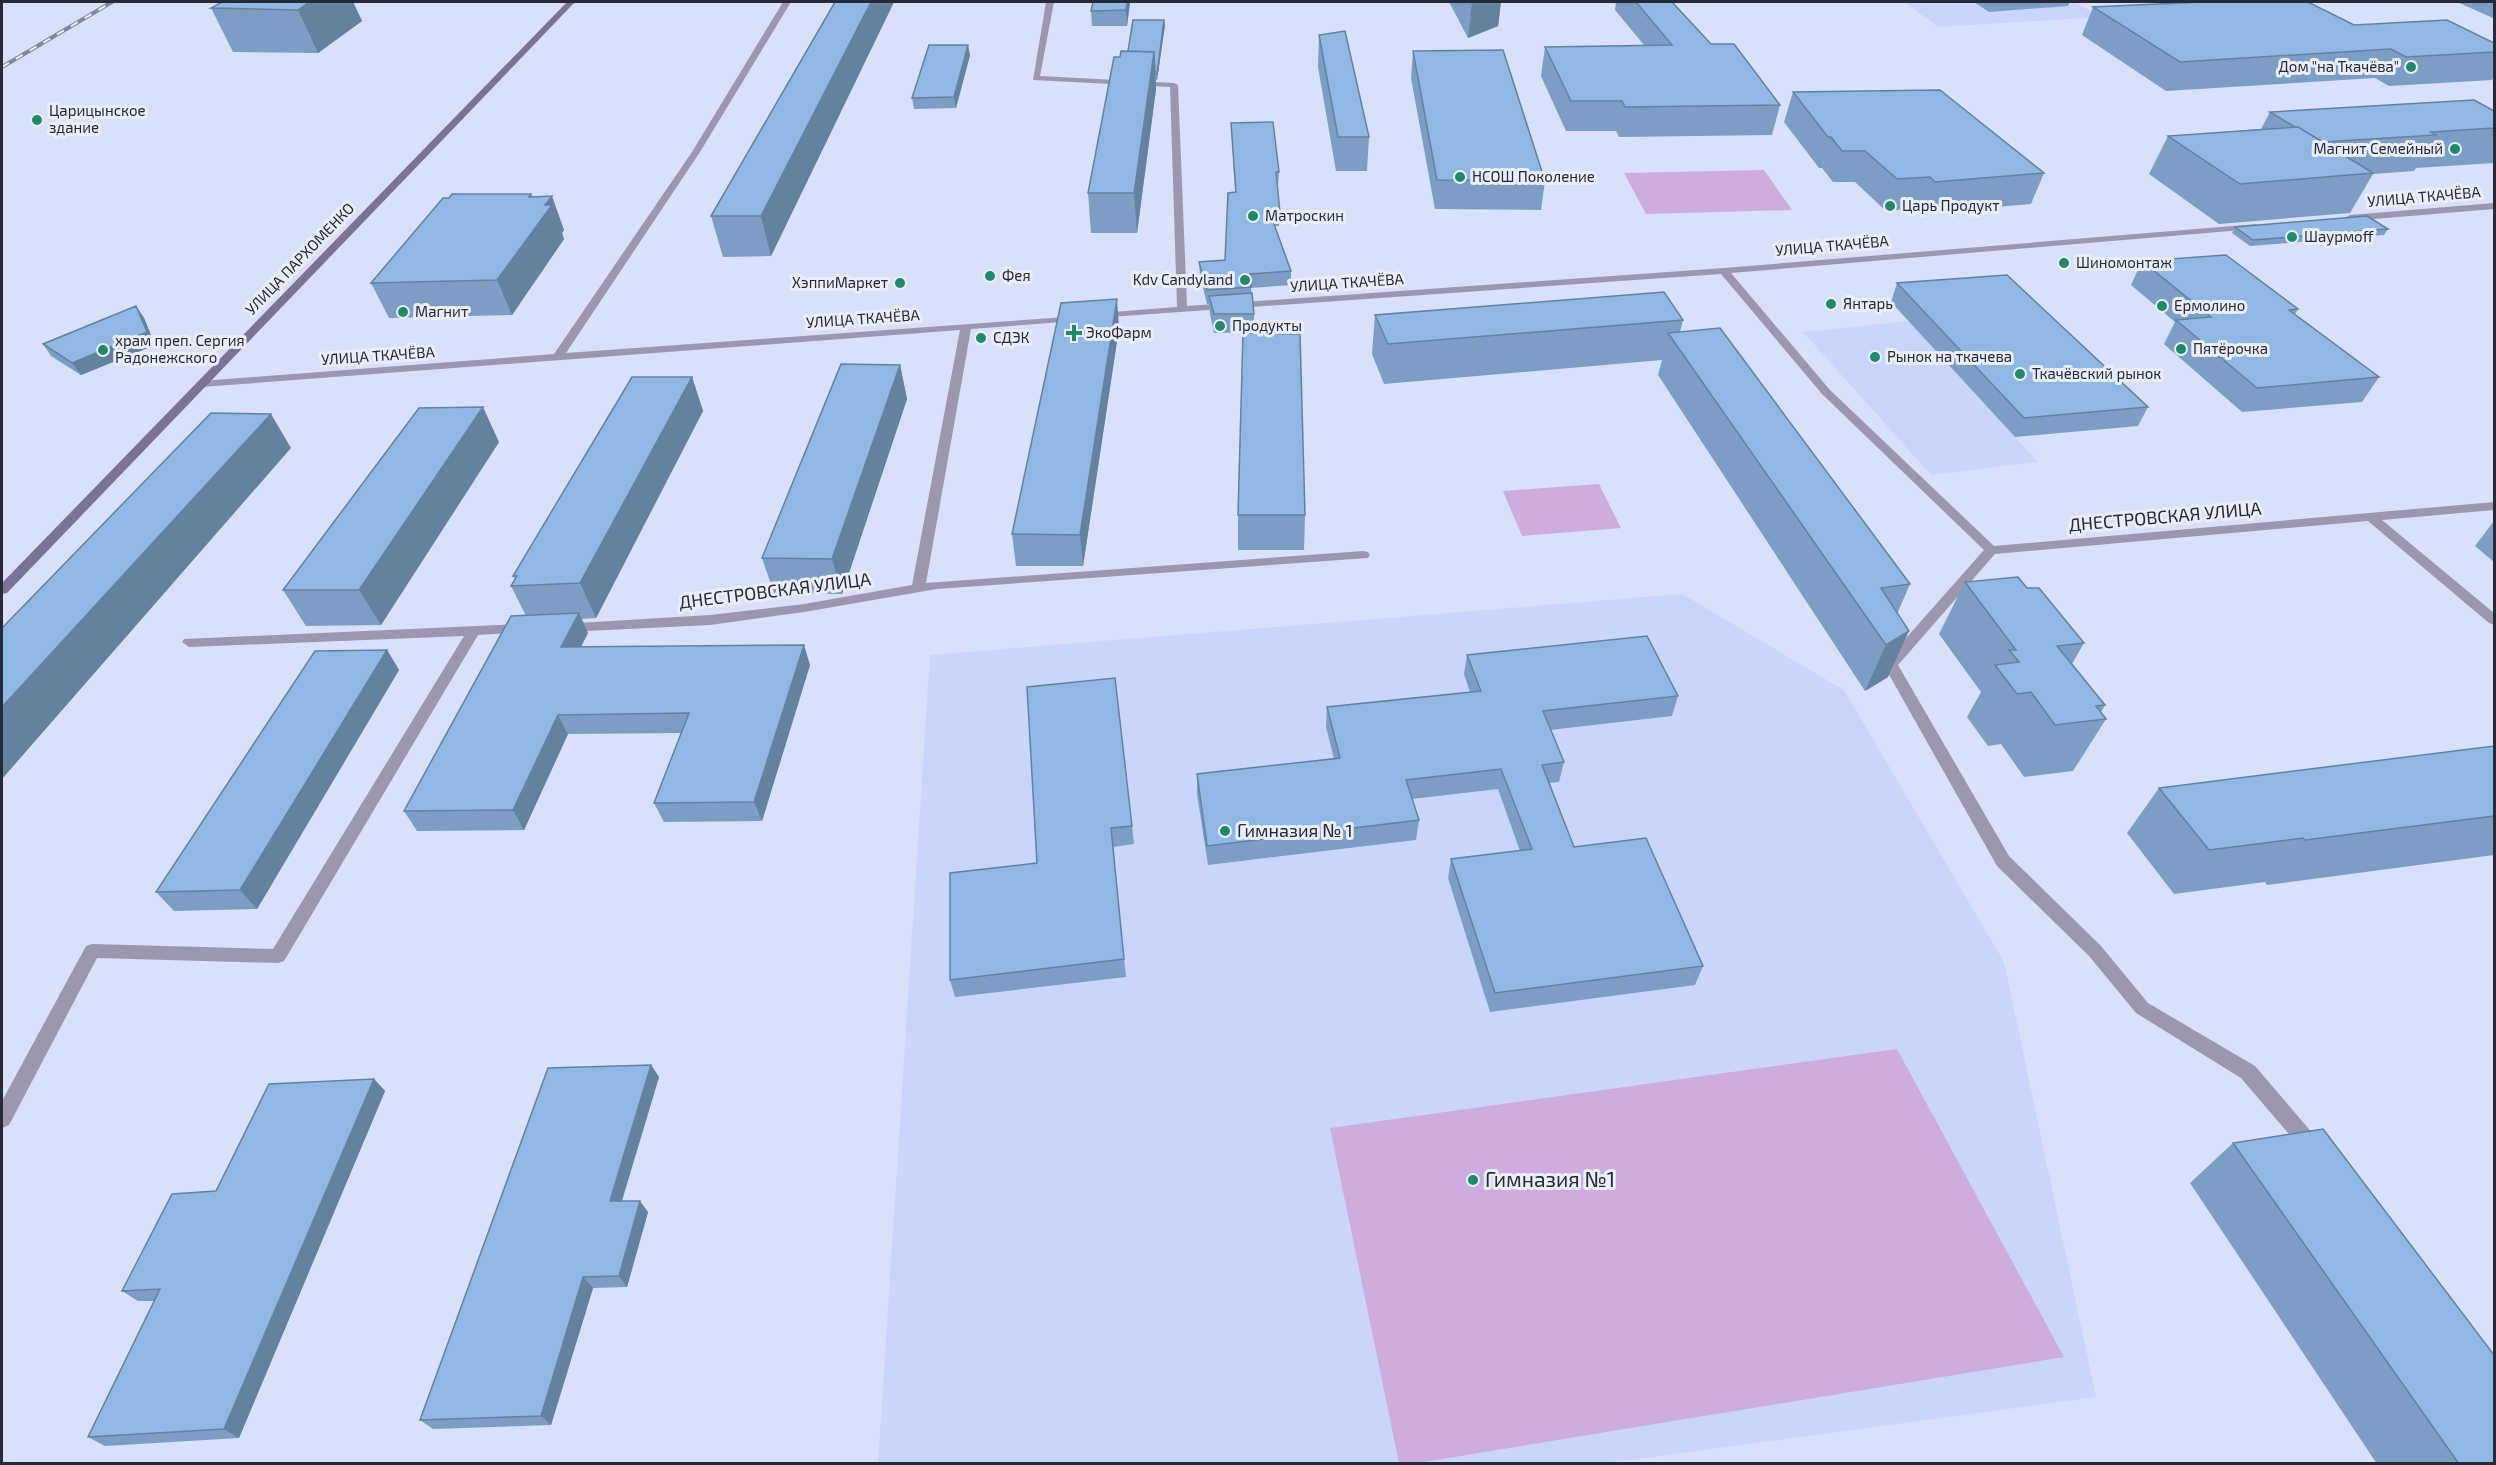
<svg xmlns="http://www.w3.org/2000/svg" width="2496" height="1465" viewBox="0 0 2496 1465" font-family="'Exo 2',sans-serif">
<rect width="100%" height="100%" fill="#d8e0fa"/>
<path fill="#cad5fd" d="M1904,2H2075L2100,17L1939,27Z
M1909,321L2038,462L1931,475L1803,332Z
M1682,594L1844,690L2004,962L2096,1397L1600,1464H878L930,655Z"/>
<path fill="#ceacdd" d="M1764,170L1792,210L1646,214L1624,173Z
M1599,484L1621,528L1522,536L1503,491Z
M1897,1049L2064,1357L1418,1463H1399L1330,1128Z"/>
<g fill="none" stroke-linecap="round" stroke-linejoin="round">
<path fill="#9c97af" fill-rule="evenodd" d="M783,2H791L700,152L566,353L1080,316V320L1076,321L971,329L926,583L1363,551L1368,552L1370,555L1368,558L937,589L804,612L710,625L566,632L561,630L559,627L561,624L710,615L804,604L912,585L960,330L202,387L196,384L202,381L554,354L692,152Z
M1046,2H1054L1040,76L1174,83L1178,85L1187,306L1724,268L2257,224V228L2254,229L1731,273L1830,390L1994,546L2494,502V510L2382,520L2494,613V625L2489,623L2368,521L1995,554L1898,665L2009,856L2101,946L2148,1003L2255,1066L2320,1142L2323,1148L2320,1154L2313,1157L2306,1154L2241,1078L2136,1013L2089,956L1997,866L1883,664L1984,550L1822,394L1721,274L1095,318V314L1099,313L1177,307L1170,87L1033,80Z
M2494,203V209L2350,221L2345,218L2350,215Z
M524,624L531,629L529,632L478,635L284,961L278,963L97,958L9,1125L2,1128V1101L86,946L92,944L273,949L464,636L189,647L182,642L184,639Z"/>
<path fill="#7a7396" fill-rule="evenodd" d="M567,2H575L7,593L2,594V583Z"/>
<defs>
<path id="rail" d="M2,67L112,2"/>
</defs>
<use href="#rail" stroke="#82889b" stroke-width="4"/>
<use href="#rail" stroke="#eaeefb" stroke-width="2" stroke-dasharray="8" stroke-linecap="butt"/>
</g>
<path fill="#7c9ec5" d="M353,2L362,21L318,53L233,52L211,8Z
M835,2H894L771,256L723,257L711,216Z
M1130,2L1127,26H1092L1091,11Z
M1449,2H1501L1498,26L1468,38Z
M1616,2H1672L1711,44L1780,105L1772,135L1619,137L1616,131H1566L1541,76L1545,47L1644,45L1615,10Z
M1974,2H2070L2068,6L1989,12Z
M2457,2H2494V18H2493Z
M2093,7L2354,25L2494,43V76L2492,80L2389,86L2375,78L2166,91L2082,35Z
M1165,25L1157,80H1156V89L1137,233H1091L1088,193L1120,57Z
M1319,35L1369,137L1367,171H1336L1318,67Z
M1413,51L1545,181L1541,210L1435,209L1411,78Z
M970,55L956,108L914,109L912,98Z
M1793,92L2044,173L2031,204L1924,213L1918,208L1886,211L1855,182H1833L1822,168H1819L1784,122Z
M2494,111V163L2416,168L2414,171L2373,174L2350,213L2219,224L2149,174L2168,136L2261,129L2270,112Z
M1231,123L1279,172L1278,185H1277L1280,213L1279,226H1275L1291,271V285L1251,288L1254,314V332L1214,333L1210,314L1209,304H1207L1200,276L1199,262L1225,260L1235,192Z
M531,194L532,197L564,230L562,233L564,239L512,315L389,318L371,283Z
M2235,227L2388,229L2384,235L2250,246L2232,233Z
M2142,261L2298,309L2295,314L2379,377L2362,402L2242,412L2164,344L2175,322L2131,285Z
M1897,283L2148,407L2138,426L2015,437L1891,302Z
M136,306L144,318L155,345L81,375L51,356L43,344Z
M1375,315L1683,320L1680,332L1910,584L1897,614L1888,677L1865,691L1658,375L1662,360L1384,384L1372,354Z
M1119,328L1083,566H1016L1012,534Z
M900,365L907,399L842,594L774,593L762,558Z
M692,377L703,411L596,618L582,619L588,633L581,647L810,665L762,821L664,822L654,803L681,733L568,734L524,830L417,831L404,811L526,616L511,586L515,579L513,576Z
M499,442L381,625L306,626L283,590Z
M1238,515H1305L1304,550H1238Z
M2494,521V562L2475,546Z
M1965,582L2027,588L2084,643L2072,664L2105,705L2101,712L2106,719L2073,771L2024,777L2001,744L1988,746L1967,717L1981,692L1939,634Z
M387,650L399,670L257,909L174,911L156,892Z
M1467,655L1678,696L1672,716L1550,730L1564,762L1559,782L1549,783L1574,847L1703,966L1695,985L1490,1012L1448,878L1451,859L1520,851L1498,789L1412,799L1419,820L1416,840L1208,865L1197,794V774L1334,759L1326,727L1327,707L1470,692L1464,674Z
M1027,687L1132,826L1134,844L1113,847L1126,977L955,997L950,980L1037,863Z
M2494,746V855L2267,885L2265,882L2174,894L2127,833L2159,788Z
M651,1065L659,1077L622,1201L648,1212L627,1287L593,1288L551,1425L433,1429L420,1420Z
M374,1079L385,1091L239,1438L105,1446L88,1437L155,1301H138L122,1291L216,1191Z
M2233,1143L2494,1464H2377L2190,1183Z"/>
<path fill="#6581a0" d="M309,2H353L362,21L318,53L298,10Z
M871,2H894L771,256L761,216Z
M1127,2H1130L1127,26L1126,10Z
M1476,2H1501L1498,26L1468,38L1472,3Z
M1164,20L1165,25L1157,80V74Z
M968,45L970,55L956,108L954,97Z
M1154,52L1156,89L1137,233L1134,193Z
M531,194L541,220L545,205L552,196L564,230L562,233L564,239L512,315L497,280L529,197Z
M1117,299L1119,328L1083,566L1080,535Z
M136,306L144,318L155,345L81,375L72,363Z
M900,365L907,399L842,594L832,559Z
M692,377L703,411L596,618L580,583Z
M483,407L499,442L381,625L359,590Z
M271,414L291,448L2,779V707Z
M579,613L588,633L570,667L561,647Z
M1909,631L1888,677L1865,691L1886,645Z
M804,645L810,665L762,821L754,802Z
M387,650L399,670L257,909L240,890Z
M558,715L568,734L524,830L513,810Z
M651,1065L659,1077L618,1213L610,1201Z
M374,1079L385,1091L239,1438L224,1429Z
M640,1201L648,1212L627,1287L619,1276Z
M583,1277L593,1288L551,1425L541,1416Z"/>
<path fill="#90b8e5" stroke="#6581a0" stroke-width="1.5" d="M222,2H309L298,10L211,8Z
M835,2H871L761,216H711Z
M1093,2H1127L1126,10L1091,11Z
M1636,2H1672L1711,44H1734L1780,105L1625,107L1622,101H1571L1545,47L1672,45Z
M2203,2H2308L2354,25L2447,20L2494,43V52L2406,57L2391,49L2180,62L2093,7Z
M1133,20H1164L1157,74H1155L1154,52L1128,51Z
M1345,31L1369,137H1338L1319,35Z
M929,45H968L954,97L912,98Z
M1503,50L1545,181L1437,180L1413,51Z
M1121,51L1154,52L1134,193H1088L1114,57H1120Z
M1940,90L2044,173L1935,182L1930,177L1897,179L1865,151H1842L1831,137H1828L1793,92Z
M2474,100L2494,111V128L2431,132L2436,135L2323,142L2298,127H2295L2270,112Z
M1273,122L1279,172H1276L1280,213H1270L1291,271L1250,274L1251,287L1207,290L1199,262L1225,260L1228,193L1236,192L1231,123Z
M2298,127L2373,173L2240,184L2168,136Z
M452,194H531L529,197L552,196L545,205H552L497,280L371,283L443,198H449Z
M2367,216L2388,229L2253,240L2235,227Z
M2226,255L2298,309L2289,310L2379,377L2257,388L2176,320L2211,317L2142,261Z
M2007,275L2148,407L2024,418L1897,283Z
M1664,292L1683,320L1388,344L1375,315Z
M1252,293L1254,314H1214L1209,296Z
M1117,299L1080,535L1012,534L1061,303Z
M136,306L147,332L72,363L43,344Z
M1720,328L1910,584L1881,588L1909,631L1886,645L1668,333Z
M1243,333L1300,334L1305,515H1238Z
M841,364L900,365L832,559L762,558Z
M632,377H692L580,583L511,586L517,576H513Z
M483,407L359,590H283L419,408Z
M211,413L271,414L2,707V628Z
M2018,577L2027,588H2039L2084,643L2057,646L2105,705L2096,706L2106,719L2055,725L2031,692L2017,694L1995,665L2019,662L2009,650H2016L1965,582Z
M579,613L561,647L804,645L754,802L654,803L689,713L558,715L513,810L404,811L511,616Z
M1647,636L1678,696L1543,711L1564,762L1542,765L1574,847L1646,838L1703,966L1495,993L1451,859L1532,849L1501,769L1406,780L1419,820L1207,846L1197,774L1340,758L1327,707L1481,691L1467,655Z
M387,650L240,890L156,892L315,651Z
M1115,678L1132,826L1111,828L1124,959L950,980V873L1037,863L1027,687Z
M2494,746V816L2305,840L2303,838L2209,850L2159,788Z
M651,1065L610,1201H640L619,1276L583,1277L541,1416L420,1420L548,1068Z
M374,1079L224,1429L88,1437L160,1289L122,1291L172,1194L216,1191L269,1084Z
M2323,1129L2494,1355V1464H2459L2233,1143Z"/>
<g fill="#208a68" stroke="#eaeefb" stroke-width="2">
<circle cx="2411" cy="67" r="6"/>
<circle cx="37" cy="120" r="6"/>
<circle cx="2455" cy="149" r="6"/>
<circle cx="1460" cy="177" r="6"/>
<circle cx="1890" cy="206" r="6"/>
<circle cx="1253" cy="216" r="6"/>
<circle cx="2292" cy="237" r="6"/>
<circle cx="2064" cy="263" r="6"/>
<circle cx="990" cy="276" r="6"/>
<circle cx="1245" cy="280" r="6"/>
<circle cx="900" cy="283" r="6"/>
<circle cx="1831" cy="304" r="6"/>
<circle cx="2162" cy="306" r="6"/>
<circle cx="403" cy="312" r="6"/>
<circle cx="1220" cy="326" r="6"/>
<path d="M1071 324h6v6h6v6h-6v6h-6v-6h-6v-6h6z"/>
<circle cx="981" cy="338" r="6"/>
<circle cx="2181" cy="349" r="6"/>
<circle cx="103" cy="350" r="6"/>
<circle cx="1875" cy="357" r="6"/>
<circle cx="2020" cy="374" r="6"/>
<circle cx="1225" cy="831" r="6"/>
<circle cx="1473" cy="1180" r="6"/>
</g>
<g text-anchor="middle" stroke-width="6" stroke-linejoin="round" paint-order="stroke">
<g font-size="15" fill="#262936" stroke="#eaeefb" text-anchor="start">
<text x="2399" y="72" text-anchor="end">Дом "на Ткачёва"</text>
<text x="49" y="116">Царицынское<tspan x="49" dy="17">здание</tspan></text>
<text x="2443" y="154" text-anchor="end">Магнит Семейный</text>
<text x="1472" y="182">НСОШ Поколение</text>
<text x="1902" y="211">Царь Продукт</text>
<text x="1265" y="221">Матроскин</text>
<text x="2304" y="242">Шаурмоff</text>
<text x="2076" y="268">Шиномонтаж</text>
<text x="1002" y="281">Фея</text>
<text x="1233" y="285" text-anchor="end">Kdv Candyland</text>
<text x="888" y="288" text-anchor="end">ХэппиМаркет</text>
<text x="1843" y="309">Янтарь</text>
<text x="2174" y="311">Ермолино</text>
<text x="415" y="317">Магнит</text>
<text x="1232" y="331">Продукты</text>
<text x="1086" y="338">ЭкоФарм</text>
<text x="993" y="343">СДЭК</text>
<text x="115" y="346">храм преп. Сергия<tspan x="115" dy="17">Радонежского</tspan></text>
<text x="2193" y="354">Пятёрочка</text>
<text x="1887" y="362">Рынок на ткачева</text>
<text x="2032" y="379">Ткачёвский рынок</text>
</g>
<g font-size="15" fill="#262936" stroke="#eaeefb">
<text transform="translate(2424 197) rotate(-5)" y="5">УЛИЦА ТКАЧЁВА</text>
<text transform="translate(1832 246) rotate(-5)" y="5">УЛИЦА ТКАЧЁВА</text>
<text transform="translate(300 259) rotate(-46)" y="5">УЛИЦА ПАРХОМЕНКО</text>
<text transform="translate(1347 283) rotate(-4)" y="5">УЛИЦА ТКАЧЁВА</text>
<text transform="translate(863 319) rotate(-4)" y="5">УЛИЦА ТКАЧЁВА</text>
<text transform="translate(378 356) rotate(-4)" y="5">УЛИЦА ТКАЧЁВА</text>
</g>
<g font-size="18" fill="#262936" stroke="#eaeefb">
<text transform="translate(2165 517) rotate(-5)" y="6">ДНЕСТРОВСКАЯ УЛИЦА</text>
<text transform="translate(775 591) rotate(-7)" y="6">ДНЕСТРОВСКАЯ УЛИЦА</text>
</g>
<g font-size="18" fill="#262936" stroke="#eaeefb" text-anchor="start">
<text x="1237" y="837">Гимназия № 1</text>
</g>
<g font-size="21" fill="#262936" stroke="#eaeefb" text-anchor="start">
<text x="1485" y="1187">Гимназия №1</text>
</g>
</g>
<rect width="2496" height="1465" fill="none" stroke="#262936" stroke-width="6"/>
</svg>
